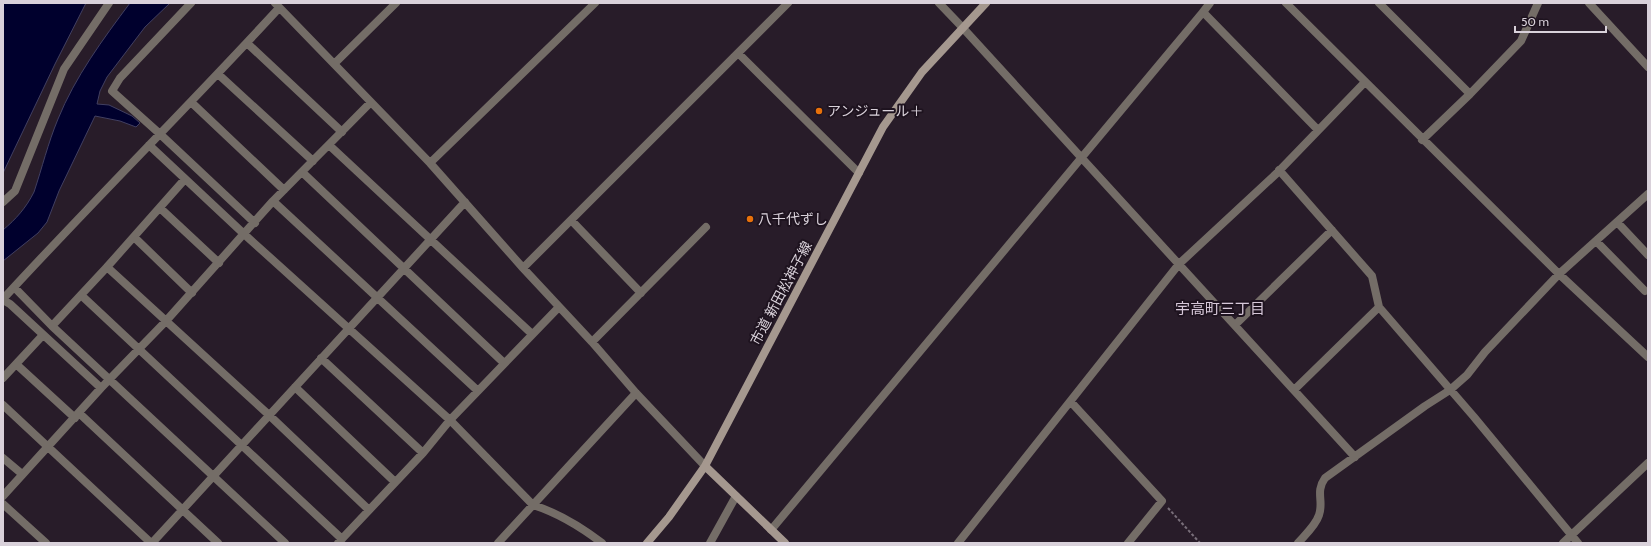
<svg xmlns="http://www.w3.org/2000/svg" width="1651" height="546" viewBox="0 0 1651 546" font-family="Cabin,'Noto Sans JP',sans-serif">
<rect width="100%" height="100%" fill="#281c29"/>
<path fill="#00002d" stroke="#413f61" d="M3,3H86L55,64L3,173Z
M130,3H170L145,27L107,77L100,91L97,104L109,105L132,116L140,123L136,127L120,121L95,116L59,191L47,222L38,233L3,261V230C16,219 26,208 34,192C42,168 48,143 58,119C75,77 103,39 130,3Z"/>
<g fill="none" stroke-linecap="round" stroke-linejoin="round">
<path stroke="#786e79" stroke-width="2" stroke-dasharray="3 2" stroke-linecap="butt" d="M1168,508L1200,543"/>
<path stroke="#746d67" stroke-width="8" d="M191,3L120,78L112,91L160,134L255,223
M275,3L430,163L523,268L592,342L636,393L705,466
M939,3L962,27L1355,457
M1210,3L1203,12L1318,130
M1286,3L1559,274L1648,357
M1379,3L1470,94L1521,41L1538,3
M1589,3L1648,67
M247,43L342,132
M738,53L859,173
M334,64L396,3
M218,74L313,161
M191,102L284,190
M1422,140L1470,94
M149,145L244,234L450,420L533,505C558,513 581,527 602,543
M329,145L532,334
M430,163L595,3
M1279,170L1372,276L1379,307L1474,417L1578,543
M302,172L504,363
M185,179L107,267L269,415L369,510
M273,201L478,391
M3,202L15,191L64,69L109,3
M160,208L219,263
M571,220L641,293
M1617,222L1648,255
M134,237L192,293
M1596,241L1645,291
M523,268L788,3
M14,287L52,326L285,543
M81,295L342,539
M3,299C94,200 189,106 279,8
M3,300L10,304L101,388
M1235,325L1332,230
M52,326L107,267
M592,342L706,227
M321,358L423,453
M16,364L75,418
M3,378L43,335
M295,387L395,482
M1294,390L1379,307
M1071,402L1162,501L1128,543
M3,405L151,543
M79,413L218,543
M3,458L22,474
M3,496L101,388L166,321L273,201L371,102
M3,504L46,543
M771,530L1203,12
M152,543L465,202
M338,543L423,453L450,420L558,308
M498,543L636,393
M710,543L736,496
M958,543L1179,264L1277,173L1365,82
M1298,543C1305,535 1316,525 1319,515C1324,501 1315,492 1325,478L1425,406L1450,390L1467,375L1485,352L1559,274L1648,194
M1563,543L1648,463"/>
<path stroke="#a5988f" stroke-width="8" d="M705,466L785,543
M647,543L669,517L705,466L883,127L922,72L986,3"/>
</g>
<g fill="#e8710a" stroke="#1e131f" stroke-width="1.5">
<circle cx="819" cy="111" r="4"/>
<circle cx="750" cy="219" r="4"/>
</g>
<g text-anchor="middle" stroke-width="4" stroke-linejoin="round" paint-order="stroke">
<g font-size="14" fill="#d9d1da" stroke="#1e131f" text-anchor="start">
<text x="827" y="116">アンジュール＋</text>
<text x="758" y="224">八千代ずし</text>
</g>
<g font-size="14" fill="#d9d1da" stroke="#1e131f">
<text transform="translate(781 293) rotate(-62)" y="5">市道 新田松神子線</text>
</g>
<g font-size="15" fill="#d6c7d8" stroke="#1e131f">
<text x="1220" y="314">宇高町三丁目</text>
</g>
</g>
<rect width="1651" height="546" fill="none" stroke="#d9d1da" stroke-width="8"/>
<path d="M1515 26v6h91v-6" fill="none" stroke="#d9d1da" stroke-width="2"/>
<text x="1521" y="26" font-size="12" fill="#d9d1da" stroke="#1e131f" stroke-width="3" paint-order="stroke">50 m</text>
</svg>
